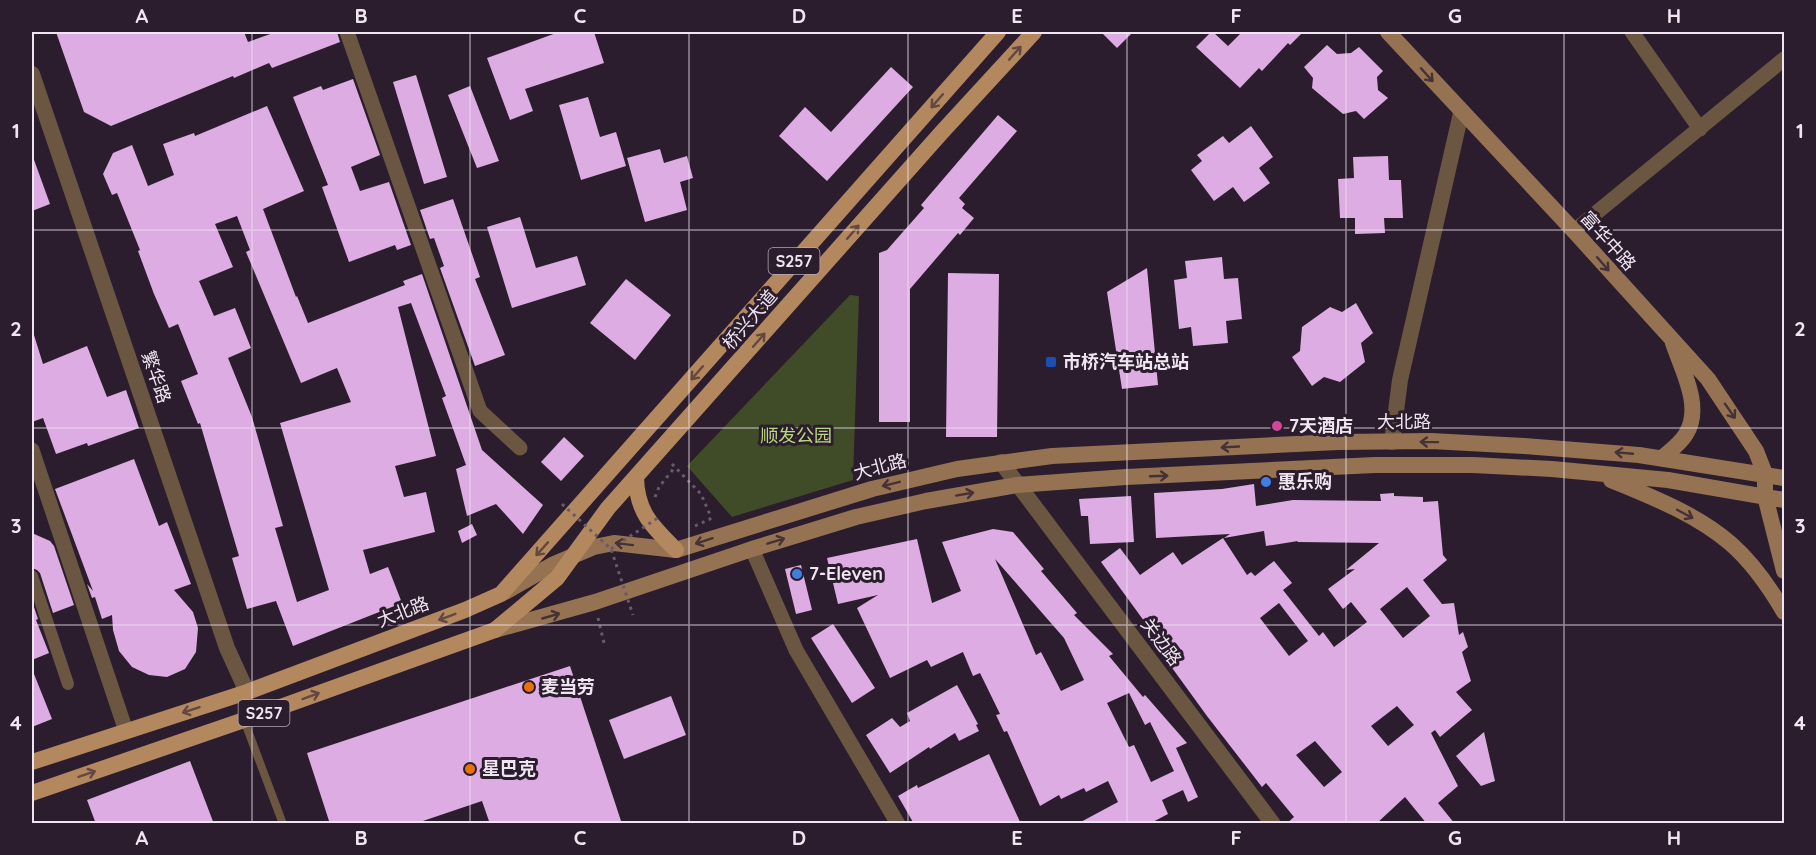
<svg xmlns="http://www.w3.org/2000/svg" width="1816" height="855" viewBox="0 0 1816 855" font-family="Quicksand,'Noto Sans SC',sans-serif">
<rect width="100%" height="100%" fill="#2b1d2d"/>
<path fill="#3f4c27" d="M850,295L859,296L853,480L732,517L687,466Z"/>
<path fill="#dcace2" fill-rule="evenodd" d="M56,32H244L248,42L276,32H337L340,42L272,68L269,63L234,78L233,76L111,126L84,112Z
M559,32H594L604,63L525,89L533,111L510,120L487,58Z
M1101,32H1133L1117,48Z
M1211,32H1213L1228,46L1242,32H1303L1290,45L1288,43L1262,71L1259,68L1240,88L1196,47Z
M1327,45L1337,54L1351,53L1359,47L1383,71L1377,77L1378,90L1388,98L1364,119L1356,111L1343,114L1312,88L1313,78L1304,67Z
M891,67L913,87L827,181L779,136L805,107L831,132Z
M416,75L447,177L424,184L393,82Z
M353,79L380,155L351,167L360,191L389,182L411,245L397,250L395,245L349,262L322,187L328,185L293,97L321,86L323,90Z
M470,86L499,161L477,168L448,95Z
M588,97L600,137L616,132L626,166L581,180L559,105Z
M267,106L304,191L263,209L296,297L297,296L308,323L405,285L403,281L422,274L482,450L543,505L523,534L496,504L467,516L456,469L466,465L442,398L446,396L411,303L398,307L436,456L395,466L404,497L426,492L435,532L363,550L370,574L388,567L402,603L293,646L276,601L247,609L232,558L239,556L200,423L198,424L181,381L198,374L178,324L169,328L154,294L138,251L140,250L117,193L112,195L103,174L113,153L132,145L148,186L174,175L163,144L194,133L195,136ZM237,216L250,250L246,252L301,383L337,368L351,402L280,423L329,590L297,602L275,528L283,526L252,417L228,358L251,348L235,308L214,316L199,281L233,267L215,224Z
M998,115L1017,131L959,198L965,204L962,208L974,218L960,235L958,233L910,289V422H879V253L887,250L924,208L921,205Z
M1251,126L1273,157L1259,168L1270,183L1244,202L1233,187L1214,201L1191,170L1202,161L1197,155L1223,136L1229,143Z
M660,149L664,163L687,156L693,178L680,182L687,210L645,222L627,158Z
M1388,156L1389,180H1401L1403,218H1384L1385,233L1355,234V218H1340L1338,179L1354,178L1353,157Z
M33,157L50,204L32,211V158Z
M453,199L480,277L475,279L505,355L475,366L440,268L444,266L434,238L430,239L420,210Z
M520,217L536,268L577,256L586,285L512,308L487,227Z
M1222,257L1224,279L1238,278L1242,319L1226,321L1228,343L1193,346L1191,327L1179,329L1174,280L1187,278L1185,261Z
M1147,268L1158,385L1122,389L1107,292Z
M948,273L999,274L997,437H946Z
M626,279L671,315L635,360L590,323Z
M1356,303L1373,333L1361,343L1365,362L1340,382L1324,377L1312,386L1292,357L1300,351L1302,327L1330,307L1342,312Z
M32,335H34L43,364L87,346L107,397L126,390L139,428L88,446L87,443L56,454L43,418L32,422Z
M564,437L584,456L561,481L541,462Z
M134,459L159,526L167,522L191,584L174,590L193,612L198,628L196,652L185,669L167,677L149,675L132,667L119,651L113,630L112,615L102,619L95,597L92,598L87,584L93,591L55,489Z
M1254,484L1256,506L1293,500L1381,501L1380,494L1394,493V496L1423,497V502L1438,501L1443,555L1447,560L1423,580L1442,604L1454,603L1459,635L1463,632L1468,647L1462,652L1471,681L1456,692L1472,710L1440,737L1435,730L1431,733L1458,786L1438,803L1455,824H1427L1405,797L1376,824H1286L1294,817L1266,783L1262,787L1207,716L1170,665L1172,663L1152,638L1155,636L1101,562L1120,548L1140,575L1173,552L1182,565L1223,538L1247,575L1251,572L1255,576L1274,561L1292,583L1283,590L1319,636L1323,632L1334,647L1367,622L1351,602L1343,609L1328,589L1355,569L1346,570L1379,543L1297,542L1298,541L1266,546L1264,531L1224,538L1230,534L1156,538L1154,493L1222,489ZM1407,587L1430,616L1403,638L1380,609ZM1279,603L1308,641L1289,656L1260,618ZM1397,706L1414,725L1388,746L1371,726ZM1315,741L1342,772L1324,787L1296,755Z
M1131,496L1134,542L1090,544L1088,516H1081L1079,499Z
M472,524L477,535L462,543L458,531Z
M993,529L1013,532L1044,569L1041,571L1077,613L1074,615L1113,654L1109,656L1143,697L1145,695L1187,743L1176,748L1198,797L1188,802L1183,790L1162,800L1168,814L1149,824H1077L1118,802L1108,781L1086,792L1084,788L1061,799L1059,795L1040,806L1007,731L1004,732L996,715L1000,714L980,673L973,676L963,652L931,667L927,660L890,678L857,608L878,595L838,604L827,558L917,539L932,603L961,591L942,542ZM995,559L1064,638L1084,680L1061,691L1041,652L1036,655ZM1129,693L1145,725L1150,722L1174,771L1151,782L1134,745L1129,747L1107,703Z
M32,533L50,541L54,546L74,605L53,613L40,573L37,570L32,568Z
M801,565L812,610L796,614L785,569Z
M32,601L38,619L36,620L49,653L32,660Z
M833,624L875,688L852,703L811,638Z
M570,666L622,824H490L482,801L414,824H330L307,753Z
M32,669L52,719L32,727Z
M957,685L978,724L976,725L979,731L959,741L955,733L930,749L929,747L890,773L866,735L892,718L900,727L910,721L907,713Z
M671,696L686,735L624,759L609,720Z
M1484,732L1495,781L1481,786L1456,756Z
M989,754L1021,824H914L898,796L917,785L918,788Z
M190,761L214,824H96L87,800Z"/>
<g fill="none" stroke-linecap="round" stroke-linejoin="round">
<path stroke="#685b69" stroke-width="3" stroke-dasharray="3 4.5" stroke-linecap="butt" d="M672,464L701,494L711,517
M655,497L659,487L675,467
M695,526L712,518
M598,618L604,643"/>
<path stroke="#6b5642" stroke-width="8" d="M244,720L283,824"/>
<path stroke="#6b5642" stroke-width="12" d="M32,576L68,684"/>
<path stroke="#6b5642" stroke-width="15" d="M347,32L480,411L520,448
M1632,32L1700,129
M1574,231L1784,59
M32,450L126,731
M752,549L796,650L898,824"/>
<path stroke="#6b5642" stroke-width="16" d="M32,74L227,648L247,692
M1392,442L1400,380L1461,113
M1001,462L1273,824"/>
<path stroke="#947252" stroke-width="16" d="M1388,32L1574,231L1708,379L1756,451L1765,474V496L1784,571
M1662,458C1670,451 1680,444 1686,434C1703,407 1682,370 1673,343
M1611,480C1652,497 1696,514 1730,543C1752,562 1770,588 1784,612
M505,592L554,564L594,547L614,543L676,550L872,489L957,469L1052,456L1338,442L1431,441L1524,446L1639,455L1784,478
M495,630L595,602L752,549L856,517L926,501L1017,485L1126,477L1375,465H1473L1552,469L1668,480L1784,500"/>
<path stroke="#b4885f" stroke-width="16" d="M636,478C637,513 653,527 676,550
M32,762L247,692L465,610L501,594L998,32
M32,793L244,720L495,630L557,578L608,508L942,132L1034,32"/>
<path stroke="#685b69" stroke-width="3" stroke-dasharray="3 4.5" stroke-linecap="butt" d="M562,504L611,549L633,615
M611,549L659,517"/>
</g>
<defs><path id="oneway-shaft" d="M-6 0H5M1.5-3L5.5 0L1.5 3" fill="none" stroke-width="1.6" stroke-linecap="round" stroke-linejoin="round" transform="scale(1.5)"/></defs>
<g stroke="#624841">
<use href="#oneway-shaft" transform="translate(1015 53) rotate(-48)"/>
<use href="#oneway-shaft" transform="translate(937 101) rotate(131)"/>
<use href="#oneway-shaft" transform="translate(853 232) rotate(-49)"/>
<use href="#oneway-shaft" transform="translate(759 340) rotate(-49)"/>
<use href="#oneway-shaft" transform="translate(697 373) rotate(131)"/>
<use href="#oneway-shaft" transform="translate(542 549) rotate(132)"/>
<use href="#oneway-shaft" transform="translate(447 617) rotate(159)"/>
<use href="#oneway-shaft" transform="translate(311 696) rotate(-20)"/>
<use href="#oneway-shaft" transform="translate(191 710) rotate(162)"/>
<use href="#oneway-shaft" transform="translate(87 774) rotate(-19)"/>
</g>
<g stroke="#453236">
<use href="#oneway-shaft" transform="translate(1427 75) rotate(48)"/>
<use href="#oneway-shaft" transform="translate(1603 264) rotate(49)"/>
<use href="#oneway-shaft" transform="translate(1730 411) rotate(55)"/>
<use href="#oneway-shaft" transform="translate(1429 442) rotate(-179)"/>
<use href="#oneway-shaft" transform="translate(1230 447) rotate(177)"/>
<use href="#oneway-shaft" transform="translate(1624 453) rotate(-175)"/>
<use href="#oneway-shaft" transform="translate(1159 476) rotate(-2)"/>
<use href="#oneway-shaft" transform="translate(891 484) rotate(166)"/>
<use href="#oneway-shaft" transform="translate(965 494) rotate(-10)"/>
<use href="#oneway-shaft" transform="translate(1685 514) rotate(28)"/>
<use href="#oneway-shaft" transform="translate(704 541) rotate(162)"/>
<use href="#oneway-shaft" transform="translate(776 541) rotate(-17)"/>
<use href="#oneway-shaft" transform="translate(624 544) rotate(-173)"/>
<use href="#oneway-shaft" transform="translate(551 616) rotate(-16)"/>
</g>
<path fill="none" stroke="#efe5f0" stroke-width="1.5" stroke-opacity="0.55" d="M252,32V824M470,32V824M689,32V824M908,32V824M1127,32V824M1346,32V824M1564,32V824M32,230H1784M32,428H1784M32,625H1784"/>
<rect fill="#1a4fb4" stroke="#2b1d2d" stroke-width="2" x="1045" y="356" width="12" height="12" rx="3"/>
<circle fill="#d1479c" stroke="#2b1d2d" stroke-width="2" cx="1277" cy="426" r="6"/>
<g fill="#3f7fe0" stroke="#2b1d2d" stroke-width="2">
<circle cx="1266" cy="482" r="6"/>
<circle cx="797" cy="574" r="6"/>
</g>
<g fill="#e8710a" stroke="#2b1d2d" stroke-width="2">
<circle cx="529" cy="687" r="6"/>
<circle cx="470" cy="769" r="6"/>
</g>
<g text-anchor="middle" stroke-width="6" stroke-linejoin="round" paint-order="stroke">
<g fill="#2b1d2d" stroke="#b4a9b6" stroke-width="1.5">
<rect x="768.5" y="248" width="51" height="26" rx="4.5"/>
<rect x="238.5" y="700" width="51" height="26" rx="4.5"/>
</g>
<g font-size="16" font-weight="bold" fill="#efe5f0">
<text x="794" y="267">S257</text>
<text x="264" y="719">S257</text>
</g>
<g font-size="18" fill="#efe5f0" stroke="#2b1d2d">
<text transform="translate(1608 241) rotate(48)" y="6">富华中路</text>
<text transform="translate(750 320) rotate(-49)" y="6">桥兴大道</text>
<text transform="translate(156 377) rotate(71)" y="6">繁华路</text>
<text x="1404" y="428">大北路</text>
<text transform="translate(880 467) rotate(-15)" y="6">大北路</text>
<text transform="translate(403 612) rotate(-21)" y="6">大北路</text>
<text transform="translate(1161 642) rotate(53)" y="6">关边路</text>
</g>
<g font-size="18" font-weight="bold" fill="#efe5f0" stroke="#2b1d2d" text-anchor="start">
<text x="1063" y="368">市桥汽车站总站</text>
<text x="1289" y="432">7天酒店</text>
<text x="1278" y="488">惠乐购</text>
<text x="809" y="580">7-Eleven</text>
<text x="541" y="693">麦当劳</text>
<text x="482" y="775">星巴克</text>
</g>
<g font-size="18" fill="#b9d97e" stroke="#2b1d2d">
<text x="796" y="442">顺发公园</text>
</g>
</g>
<rect width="1816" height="855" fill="none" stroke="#2b1d2d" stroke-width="66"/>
<rect x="33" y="33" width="1750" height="789" fill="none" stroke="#efe5f0" stroke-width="2"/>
<g font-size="20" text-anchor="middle" font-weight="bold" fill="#efe5f0">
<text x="142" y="23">A</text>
<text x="361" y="23">B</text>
<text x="580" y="23">C</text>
<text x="799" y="23">D</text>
<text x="1017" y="23">E</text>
<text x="1236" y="23">F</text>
<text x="1455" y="23">G</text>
<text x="1674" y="23">H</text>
<text x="16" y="138">1</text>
<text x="1800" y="138">1</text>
<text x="16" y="336">2</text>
<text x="1800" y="336">2</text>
<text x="16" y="533">3</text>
<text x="1800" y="533">3</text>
<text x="16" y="730">4</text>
<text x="1800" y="730">4</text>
<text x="142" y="845">A</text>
<text x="361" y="845">B</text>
<text x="580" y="845">C</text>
<text x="799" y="845">D</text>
<text x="1017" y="845">E</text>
<text x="1236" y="845">F</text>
<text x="1455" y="845">G</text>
<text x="1674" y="845">H</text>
</g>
</svg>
